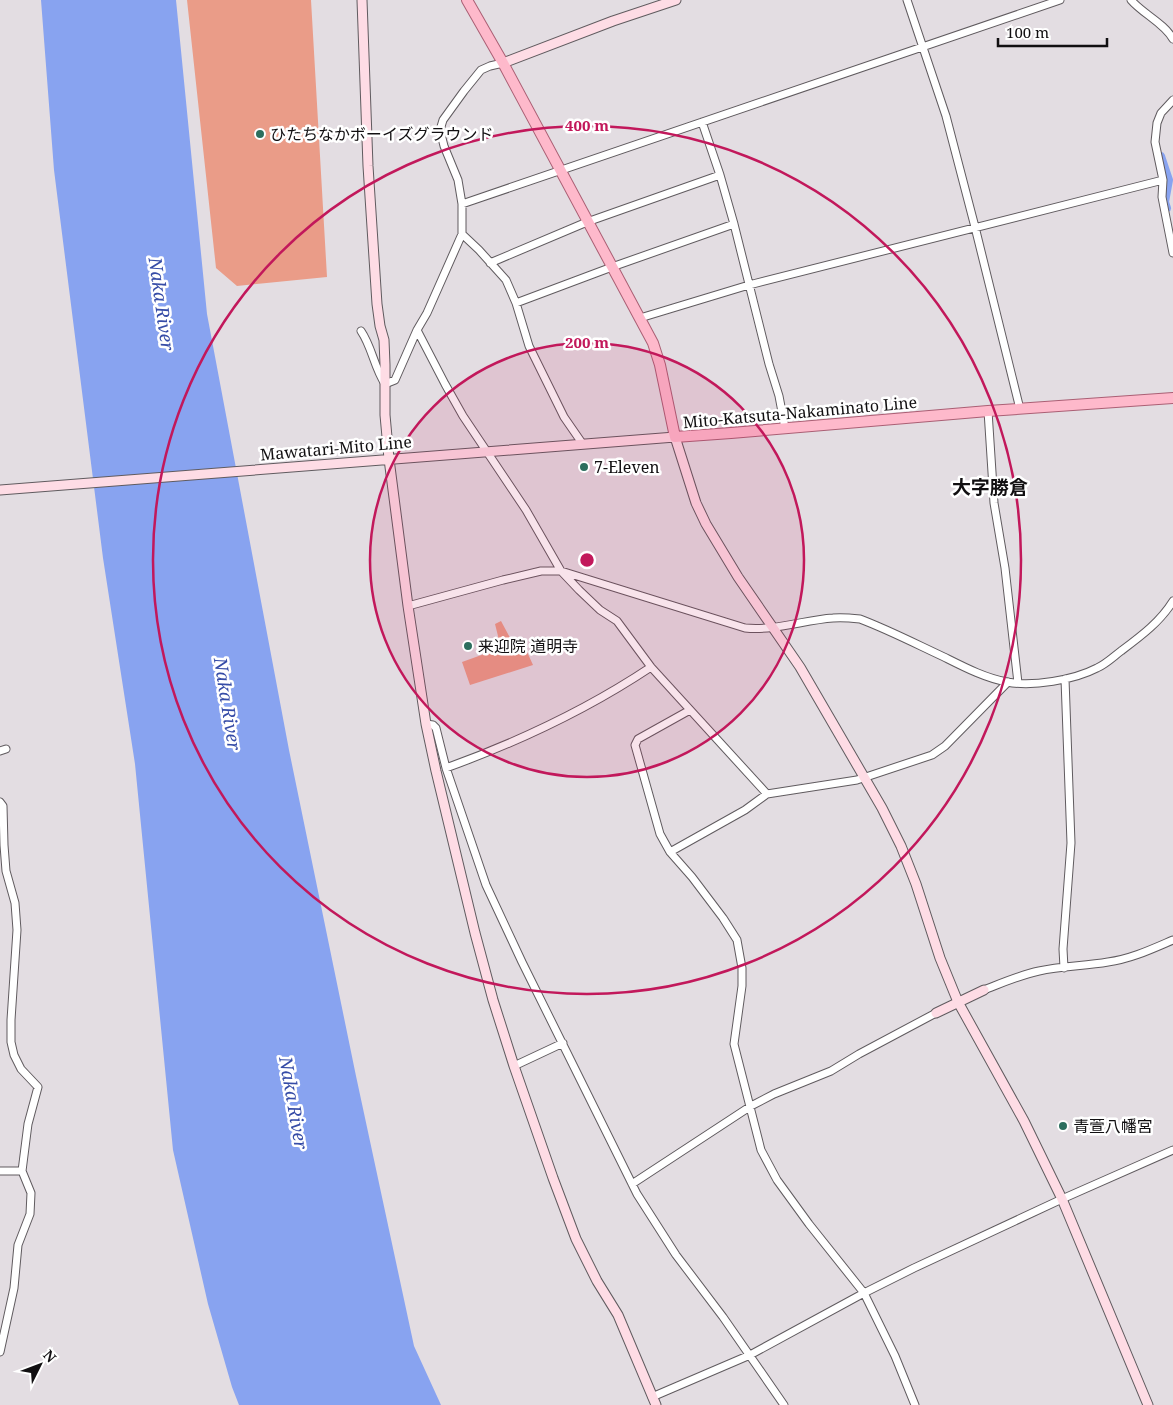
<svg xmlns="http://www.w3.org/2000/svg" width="1173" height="1405" viewBox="0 0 1173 1405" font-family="'Noto Serif','Noto Sans JP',serif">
<rect width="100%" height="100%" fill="#e3dde2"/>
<path fill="#ea9c88" d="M187,0H311L327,277L237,286L216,268Z
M501,621L515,647L523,643L533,665L470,685L462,662L501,648L495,624Z"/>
<path fill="#88a3f0" d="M41,0H176L207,314L289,750L356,1076L414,1346L441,1405H239L232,1387L208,1304L173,1150L135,764L103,558L54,170Z"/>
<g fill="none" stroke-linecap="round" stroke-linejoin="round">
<path stroke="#88a3f0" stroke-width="8" d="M1161,156L1169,180L1165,202L1167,208"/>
<defs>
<path id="street" d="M907,0L946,116L975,227L1020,409
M1131,0C1143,14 1164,23 1173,39
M1173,100L1161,113L1157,123L1155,142L1163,180L1162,197L1173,253
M702,122L720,175L734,224L769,364L779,396L785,428
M462,204L1060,0
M462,234L479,250L506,280L516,303L529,346L564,417L582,443
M490,263L587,222L720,175
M516,303L612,267L734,224
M640,318L749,285L1163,180
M417,330L445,384L463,416L526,510L561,571L579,590L600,610L617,621L651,667L767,794
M361,331C372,347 374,367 385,384L395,380L417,330L427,313L462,234V204L458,180L444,146L440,130L443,120L464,91L481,70L490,66L503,63
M988,411L994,503L1005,568L1018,683
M408,606L503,580L541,571H561L745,628C775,631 804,620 833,618C842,617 851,618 860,619C889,630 916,644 944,657C964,667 985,678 1007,682C1032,687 1074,680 1097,668C1106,664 1113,657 1121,651C1141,636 1160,622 1173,601
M690,710L638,739L635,745L660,834L670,852L692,877L723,918L737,940L742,968V986L734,1044L761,1150L777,1180L809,1224L864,1293L895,1356L915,1405
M426,724L433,725L436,728L446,768L486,885L522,962L637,1194L676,1255L723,1317L784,1405
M0,751L6,749
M446,768C518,742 588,709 651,667
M0,802L3,806L4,845L6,871L15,903L17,930L11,1020V1042L14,1055L21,1069L38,1087L28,1124L22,1171L31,1193L30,1214L18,1245L14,1288L0,1352
M670,852L745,810L767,794L857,780L932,755L945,746L1008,682
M1064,968L1063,949L1071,843L1065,679
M984,990C1002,983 1020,975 1039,971C1061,966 1085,966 1108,962C1131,959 1152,949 1173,940
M514,1066L563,1043
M0,1171H22
M632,1184L751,1106L774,1094L831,1071L859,1054L936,1013
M652,1397L750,1355L864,1293L914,1268L1062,1199L1173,1150"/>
<path id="secondary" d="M362,0L368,166L377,304L380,326L384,340L385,365V415L389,459L408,606L426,724L436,771L475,933L493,1000L514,1066L553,1178L576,1239L597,1281L618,1315L656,1405
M503,63L613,21L676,0
M0,490L675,437L696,503L706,524L738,577L800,667L882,808L901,846L916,884L940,958L958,1002L1024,1121L1062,1199L1148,1405
M936,1013L984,990"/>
<path id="primary" d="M467,0L503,63L653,343L660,365L675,437L731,433L988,411L1173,398"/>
</defs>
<use href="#street" stroke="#605b5f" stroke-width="9"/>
<use href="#secondary" stroke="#605b5f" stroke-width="11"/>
<use href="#primary" stroke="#aa5f74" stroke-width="12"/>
<use href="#street" stroke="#fff" stroke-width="7"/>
<use href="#secondary" stroke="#fedce5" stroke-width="9"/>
<use href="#primary" stroke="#feb9cb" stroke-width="10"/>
</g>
<circle cx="587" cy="560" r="217" fill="#c2185b" fill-opacity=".12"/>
<g fill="none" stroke="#c2185b" stroke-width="2.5">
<circle cx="587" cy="560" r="217"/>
<circle cx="587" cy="560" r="434"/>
</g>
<g fill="#2c6e5e" stroke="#fff" stroke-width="2">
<circle cx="260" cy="134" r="5"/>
<circle cx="584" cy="467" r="5"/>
<circle cx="468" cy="646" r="5"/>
<circle cx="1063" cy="1126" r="5"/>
</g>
<g text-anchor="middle" stroke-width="5" stroke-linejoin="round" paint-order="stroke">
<g font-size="16" fill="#110f11" stroke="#fff" text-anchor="start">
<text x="270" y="140">ひたちなかボーイズグラウンド</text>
<text x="594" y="473">7-Eleven</text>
<text x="478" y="652">来迎院 道明寺</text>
<text x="1073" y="1132">青萱八幡宮</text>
</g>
<g font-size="16" fill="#110f11" stroke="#fff">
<text transform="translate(800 412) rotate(-5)" y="6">Mito-Katsuta-Nakaminato Line</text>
<text transform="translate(336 448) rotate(-5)" y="6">Mawatari-Mito Line</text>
</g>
<g font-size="18" font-style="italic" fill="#364ca7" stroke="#fff">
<text transform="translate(161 304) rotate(82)" y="6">Naka River</text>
<text transform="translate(227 704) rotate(81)" y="6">Naka River</text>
<text transform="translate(293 1103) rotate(80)" y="6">Naka River</text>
</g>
<g font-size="19" font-weight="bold" fill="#110f11" stroke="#fff">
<text x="990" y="494">大字勝倉</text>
</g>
</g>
<circle cx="587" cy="560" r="8" fill="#c2185b" stroke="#fff" stroke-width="2.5"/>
<g font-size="15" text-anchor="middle" font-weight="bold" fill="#c2185b" stroke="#fff" stroke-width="5" stroke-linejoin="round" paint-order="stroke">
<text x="587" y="131">400 m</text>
<text x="587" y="348">200 m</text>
</g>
<g transform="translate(40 1365) rotate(48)" stroke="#ffffff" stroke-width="4" paint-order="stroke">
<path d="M0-4L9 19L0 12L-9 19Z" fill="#110f11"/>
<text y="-8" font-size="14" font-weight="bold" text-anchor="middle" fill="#110f11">N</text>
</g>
<path d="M998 38v8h109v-8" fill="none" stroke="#110f11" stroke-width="2.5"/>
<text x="1006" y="38" font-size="15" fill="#110f11" stroke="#ffffff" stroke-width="4" paint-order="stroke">100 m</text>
</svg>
